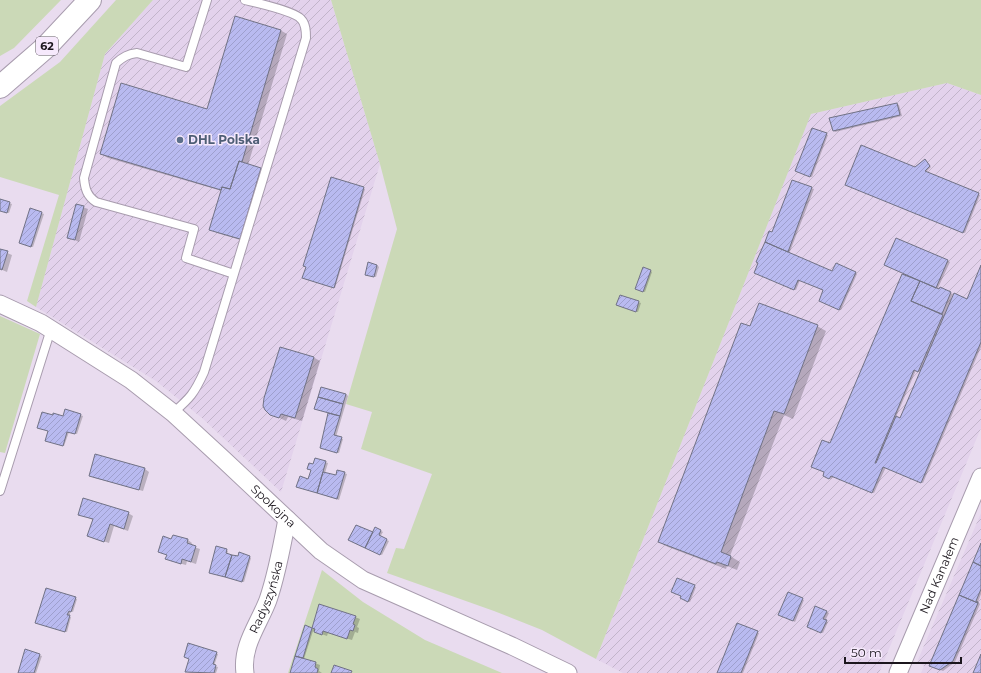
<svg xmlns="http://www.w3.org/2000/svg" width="981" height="673" viewBox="0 0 981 673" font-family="Montserrat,sans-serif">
<defs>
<pattern id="industrial-furrows" width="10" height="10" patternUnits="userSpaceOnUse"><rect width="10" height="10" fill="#e3d2ec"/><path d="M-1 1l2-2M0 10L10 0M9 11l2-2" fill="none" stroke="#c2b4ca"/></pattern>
<pattern id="building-hatch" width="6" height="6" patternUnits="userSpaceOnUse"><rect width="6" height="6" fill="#b9baf0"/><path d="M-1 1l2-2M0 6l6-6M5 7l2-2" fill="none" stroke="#9e9fcd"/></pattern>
</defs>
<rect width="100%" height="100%" fill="#e9dcef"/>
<path fill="url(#industrial-furrows)" d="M153,0H331L380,164L281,492L202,418L156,381L36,307L105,54Z
M947,83L981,95V428L879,673H623L596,659L811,114Z
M981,513V673H921L924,666L917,662Z"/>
<path fill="#cbd9b7" d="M0,0H61L14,48L0,56Z
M116,0H153L105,54L36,307L27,301L59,195L0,177V106L60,62Z
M331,0H981V95L947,83L811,114L596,659L542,630L494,611L387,573L396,548L404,549L432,474L361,449L372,412L346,404L397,229L380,164Z
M0,316L40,334L5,453L0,452Z
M322,570L363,602L425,640L502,673H288Z"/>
<path fill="#0003" fill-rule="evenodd" d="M280,30L287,34L248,165L261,169L268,173L247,242L217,233L211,229L222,191L108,158L101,154L208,110Z
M897,104L899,105L902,116L835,132L833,130Z
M826,134L828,135L812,177L799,172Z
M927,162L931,167L926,172L980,195L965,233L848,185L915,168Z
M792,181L814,189L789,254L833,272L836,264L857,274L841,310L822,302L825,290L800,280L796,290L757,273Z
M363,188L365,189L335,288L305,279Z
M0,200L12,204L9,213L0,210Z
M77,205L88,209L79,242L68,237Z
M31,209L44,214L33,247L22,244Z
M0,250L12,255L7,272L0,269Z
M948,261L950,262L938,288L953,294L948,306L949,307L967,300L981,268V347L923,483L886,467L874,493L833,476L831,479L826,476L831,445L904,273ZM916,370L921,372L901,419L896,417Z
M377,265L379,267L376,277L368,275Z
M651,271L652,272L645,292L638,290Z
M620,296L641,303L638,312L619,306Z
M817,326L826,331L793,419L784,415L730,556L740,562L737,570L727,566L726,569L668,547L659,542L750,327Z
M313,357L320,361L302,421L288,417L286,421L269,413Z
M346,394L348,396L336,437L343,439L339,453L321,448L329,413Z
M66,410L83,416L77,434L69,432L64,446L48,441L54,417L64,418Z
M96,455L145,469L149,472L143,491L95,478L90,475Z
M315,459L328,463L325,473L337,477L338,471L347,474L339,500L299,487L309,480Z
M128,513L133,516L128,531L114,526L109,543L88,536L93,520L80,514Z
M376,528L383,532L380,537L389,541L382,555L350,540L373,534Z
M173,536L188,540L192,543L191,546L200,549L196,564L187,561L186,565L171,561L167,555L159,551L172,540Z
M981,547V594L978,602L980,604L955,662L943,671L932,666Z
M226,550L228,551L227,554L239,558L249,556L251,558L244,582L212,573Z
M694,586L696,587L690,602L682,598Z
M75,598L77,599L73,612L71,611L69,616L71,617L67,632L38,623Z
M802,599L804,600L795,622L780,615Z
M320,606L355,617L360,619L357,627L359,628L358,633L355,632L352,640L328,633L327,636L313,631L304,659L320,665L319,671L322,673H291L305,626L313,629Z
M816,607L829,613L825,621L828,622L823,633L810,628Z
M737,624L759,633L743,673H718Z
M26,650L42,656L36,673H19Z
M216,653L218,654L214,666L218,667L216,673H190L187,672Z"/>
<path fill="url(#building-hatch)" stroke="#717285" d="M235,16L281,30L242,162L239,161L230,189L222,187L221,190L100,154L121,83L207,109Z
M897,103L900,115L833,131L829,118Z
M812,128L827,133L810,177L795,171Z
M861,145L915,167L925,159L930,166L925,171L979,193L963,233L845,185Z
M239,161L261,168L240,239L209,230L222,187L230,189Z
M331,177L364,187L334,288L302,278L306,267L303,266Z
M792,180L812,187L788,252L765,242L769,231L772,232Z
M0,199L10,202L7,213L0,211Z
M76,204L84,206L75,240L67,238Z
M30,208L42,212L31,247L19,243Z
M896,238L948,260L936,288L884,265Z
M765,242L832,271L836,263L856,272L839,310L819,301L823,290L798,280L794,290L754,273L758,263L756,262Z
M0,249L8,251L2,270L0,269Z
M368,262L377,265L374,277L365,275Z
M981,265V342L921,483L883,467L872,493L831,476L829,479L823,476L824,472L811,467L822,440L830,443L902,274L920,281L911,301L943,315L918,372L914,370L875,463H876L896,416L900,418L954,293L967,299Z
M643,267L651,270L643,292L635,289Z
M920,281L939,289L940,287L951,292L942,314L911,301Z
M620,295L639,301L636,312L616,305Z
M759,303L818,325L784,414L774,411L721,552L731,556L728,566L717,562L716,564L658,542L741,323L750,326Z
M280,347L314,357L295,418L281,414L279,418L270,415L265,410L263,406L264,398Z
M321,387L346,394L343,404L318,397Z
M318,397L343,404L340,416L314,409Z
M65,409L81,414L75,434L67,432L63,446L45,441L48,431L37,428L42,412L53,415V413L63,416Z
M328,413L340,416L334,435L342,437L337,453L320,448Z
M95,454L145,468L139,490L89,476Z
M315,458L326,461L317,493L296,487L300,476L308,479L311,470L307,469L309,463L313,464Z
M337,470L345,472L337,499L317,493L323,472L336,475Z
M83,498L129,512L124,529L110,524L104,542L87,536L93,519L78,515Z
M356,525L373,532L365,548L348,540Z
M375,527L381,530L379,535L387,539L380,555L365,548Z
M173,535L188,539L187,543L196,546L191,562L182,559L181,564L165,559L167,555L158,552L163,536L171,539Z
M981,543V566L973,562Z
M216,546L227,549L226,553L232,555L225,577L209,573Z
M239,552L250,556L242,582L225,577L232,555L238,556Z
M973,562L981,566V589L976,601L978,602V603L959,595Z
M677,578L695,585L688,602L680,598L681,596L671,592Z
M46,588L76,597L71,612L69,611L67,615H70L65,632L35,623Z
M788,592L803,598L793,621L778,615Z
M959,595L978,603L953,661L940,670L929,666Z
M319,604L356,616L353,624L355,625L353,631L350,630L347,639L323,631L322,635L314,632L315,629L312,628Z
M815,606L827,611L823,619L827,620L821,633L807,627Z
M737,623L758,631L741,673H717Z
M305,625L312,628L303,658L295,656Z
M188,643L217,652L213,664L216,665L214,673L185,672L189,659L184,657Z
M25,649L40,654L34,673H18Z
M981,654V673H973Z
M295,656L316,662L315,667L318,669L317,673H290Z
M334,665L352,671L351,673H331Z"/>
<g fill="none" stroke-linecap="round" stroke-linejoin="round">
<defs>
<path id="service" d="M207,0L186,67L137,53C128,54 123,57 116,63L84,178C85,189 87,196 96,202L194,229L186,258L234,274
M173,413C190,398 194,394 204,372L306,38C306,32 306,24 301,19C294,11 257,3 245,0
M0,491L51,329"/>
<g id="minor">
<path id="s1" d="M0,304L41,323L131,380L173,413L223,459L321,551L363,580L512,646L568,673"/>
<path id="s2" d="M245,673C241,646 259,624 268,600C277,574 282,546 287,519"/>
<path id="s3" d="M898,673L981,477"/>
</g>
<path id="primary" d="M0,87L46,47L90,0"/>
</defs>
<use href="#service" stroke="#a89cae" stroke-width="10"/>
<use href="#minor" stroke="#a89cae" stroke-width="19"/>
<use href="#primary" stroke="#a89cae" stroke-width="24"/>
<use href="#service" stroke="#fff" stroke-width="8"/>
<use href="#minor" stroke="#fff" stroke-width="17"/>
<use href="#primary" stroke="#fff" stroke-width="22"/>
</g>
<circle fill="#5c6f8a" stroke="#f6e9fc" stroke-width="1.5" cx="180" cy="140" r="4"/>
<g text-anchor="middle" stroke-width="3" stroke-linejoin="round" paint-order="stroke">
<rect fill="#f6e9fc" stroke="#5d5560" stroke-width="1" x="36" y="37" width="22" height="18" rx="3"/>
<g font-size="11" font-weight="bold" fill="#1b161d">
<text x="47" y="50">62</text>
</g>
<g font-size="12" font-weight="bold" fill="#4e5e75" stroke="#f6e9fc" text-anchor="start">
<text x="188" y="144">DHL Polska</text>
</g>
<g font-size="12" fill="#1b161d" stroke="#f6e9fc">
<text dy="4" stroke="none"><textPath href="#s1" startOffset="342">Spokojna</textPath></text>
<text dy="4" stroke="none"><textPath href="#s3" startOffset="106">Nad Kanałem</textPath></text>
<text dy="4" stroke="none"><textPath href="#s2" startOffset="80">Radyszyńska</textPath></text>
</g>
</g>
<path d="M845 657v6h116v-6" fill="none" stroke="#1b161d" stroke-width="2"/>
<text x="851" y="657" font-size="12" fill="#1b161d" stroke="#f6e9fc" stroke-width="3" paint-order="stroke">50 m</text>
</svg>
